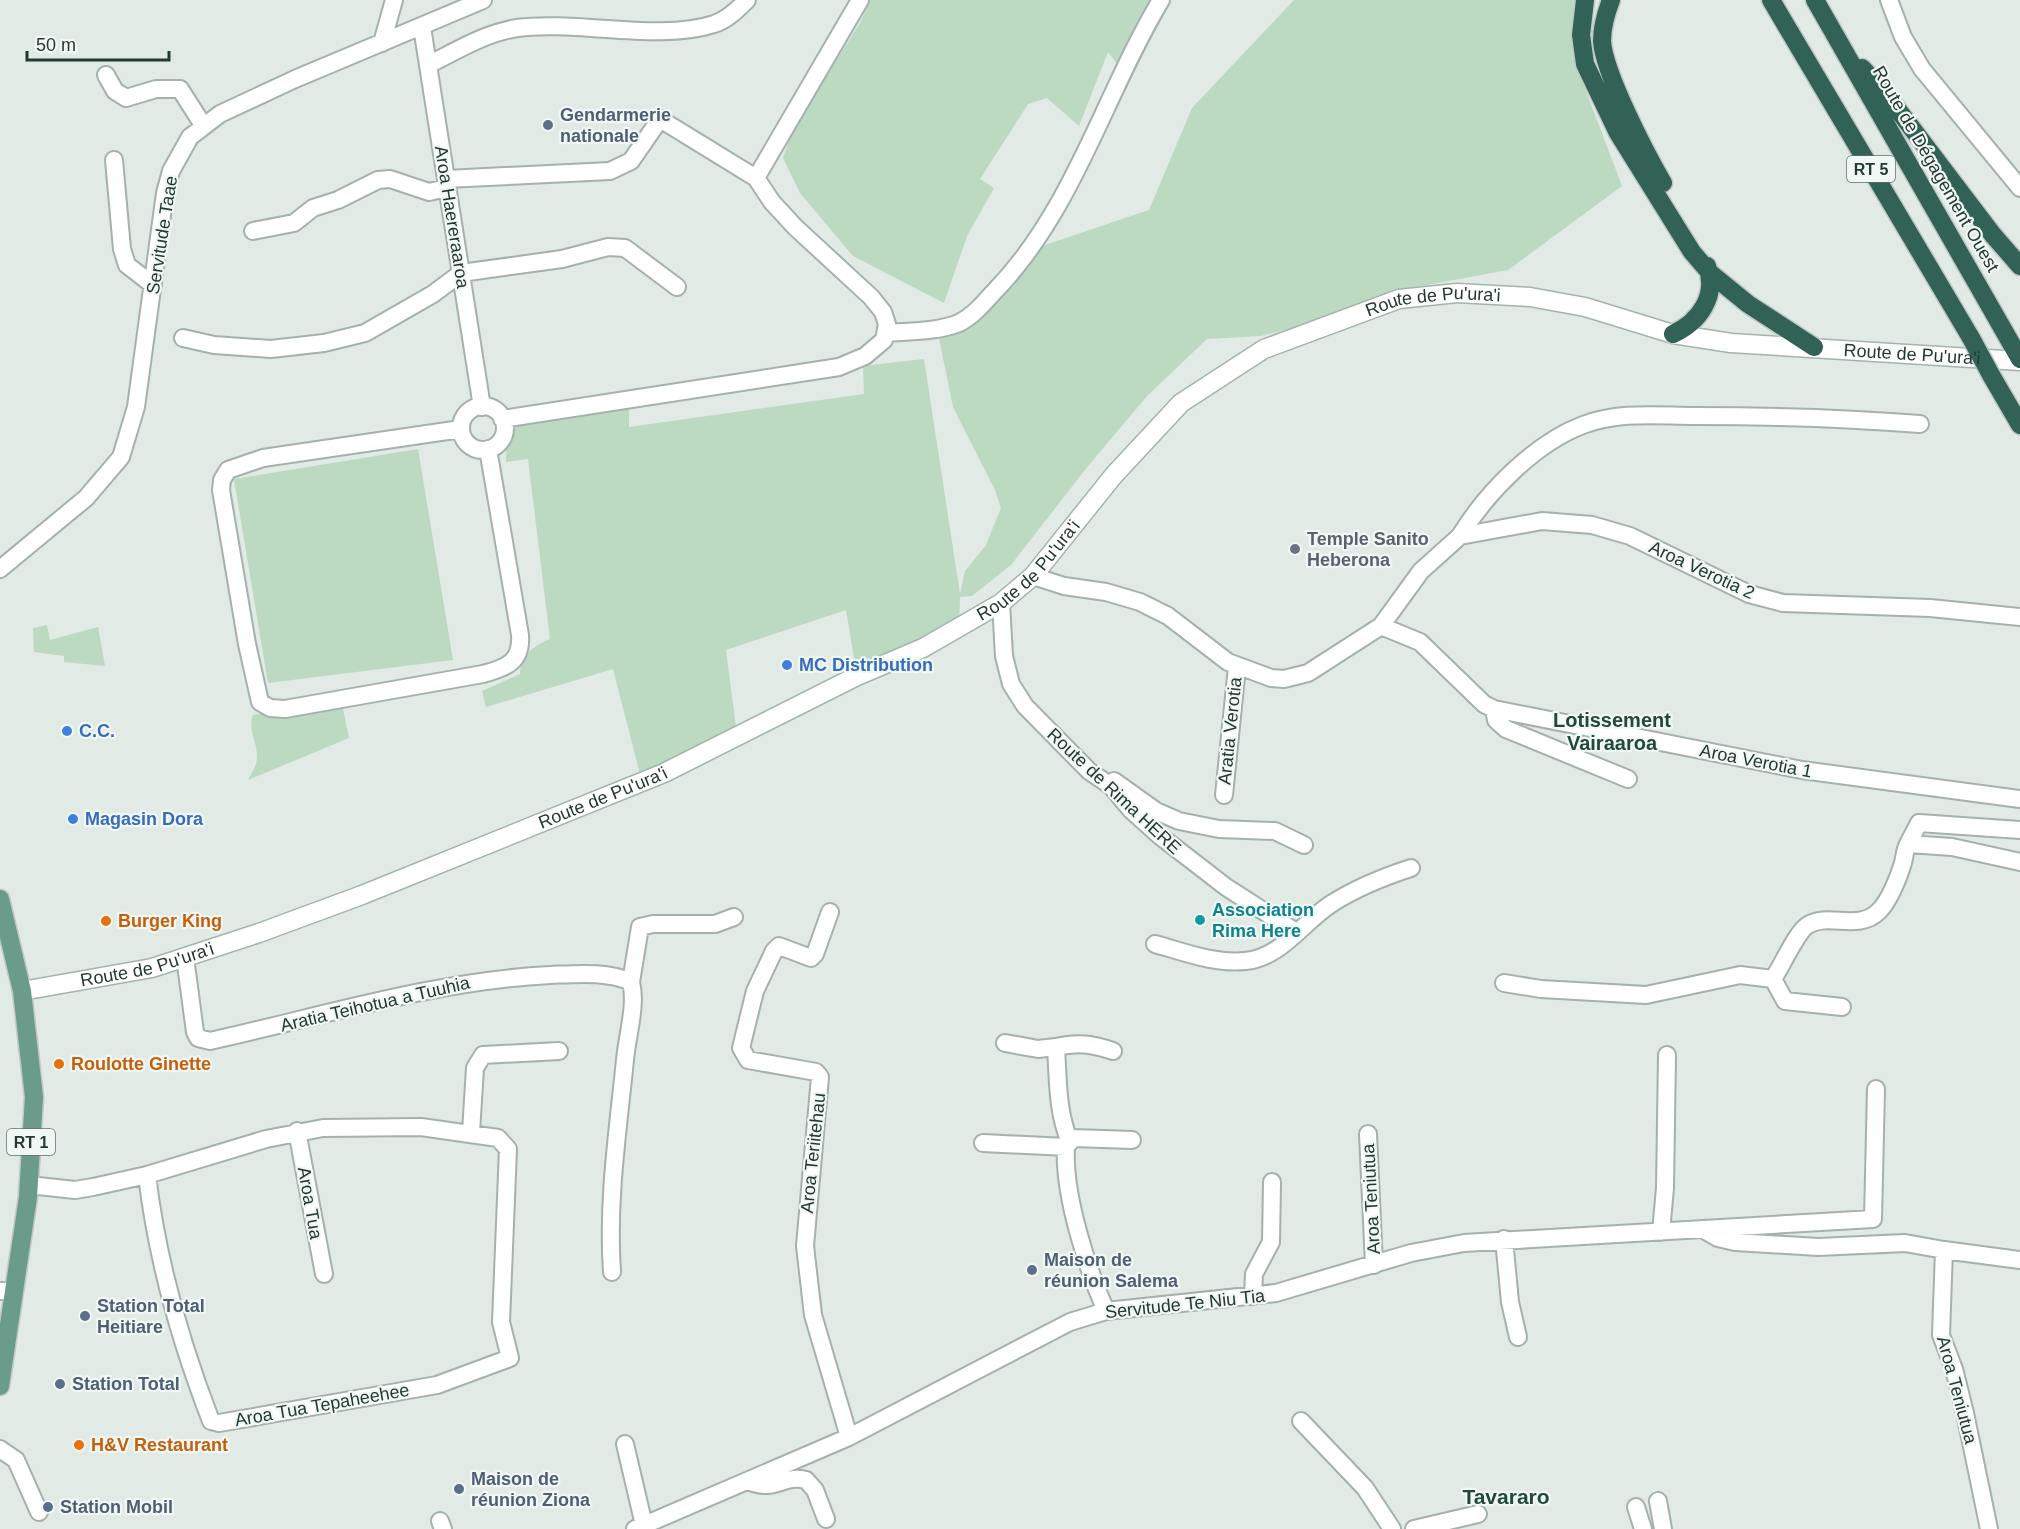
<svg xmlns="http://www.w3.org/2000/svg" width="2020" height="1529" viewBox="0 0 2020 1529" font-family="Arial,sans-serif">
<rect width="100%" height="100%" fill="#e1eae5"/>
<path fill="#bcd9c2" d="M870,0H1164L1130,81L1108,52L1079,126L1047,98L1028,104L980,179L994,188L967,236L944,303L853,256L800,193L783,158L794,126L860,23Z
M1294,0H1578L1580,75L1622,186L1508,270L1400,290L1292,328L1261,336L1207,339L1148,395L1088,466L1011,565L972,596L960,597L959,627L857,676L846,610L726,650L737,735L642,782L613,669L486,707L482,691L520,674C521,655 533,646 550,639L528,459L506,462L507,436L518,418L629,405V427L864,394L863,366L924,359L960,594L965,571L986,545L1001,508L995,490L953,407L937,329L1008,282L1042,246L1149,210L1192,108Z
M418,449L453,660L268,683L234,479Z
M47,625L50,640L98,627L105,666L64,662V656L34,652L33,628Z
M341,699L349,738L248,780C251,773 257,766 257,758C258,743 247,729 253,715Z"/>
<g fill="none" stroke-linecap="round" stroke-linejoin="round">
<defs>
<path id="street" d="M1889,0L1903,37L1922,69L2020,188
M422,27L482,407
M382,43L394,0
M428,65C456,51 485,33 517,28C576,20 660,42 714,24C727,20 738,9 747,0
M106,75L115,91L126,98L156,89H180L203,125
M114,160L122,249L127,265L153,285
M756,178L860,0
M446,179L610,171L631,161L660,119L756,178L772,202L795,227L871,297L883,312L887,324L884,340L865,356L839,367L502,419
M253,231L294,223L313,208L338,200L378,180L390,179L429,192L447,188
M886,333C909,331 937,332 959,323C973,316 983,304 993,293C1074,210 1103,97 1161,0
M183,338L214,345L271,349L324,343L365,333L433,294L461,273L562,259L608,247L625,248L677,287
M461 428a22 22 0 1 1 44 0a22 22 0 1 1-44 0Z
M461,429L263,458L228,470L222,480L221,490L247,644L260,702L270,708L285,709L483,674C506,668 522,662 520,635L488,449
M1460,536C1486,493 1535,443 1583,425C1620,411 1658,416 1696,416C1770,416 1846,418 1920,424
M0,569L86,498L121,457L136,407L165,193L171,171L190,137L220,114L295,79L483,0
M1033,576L1064,586L1106,592L1140,602L1168,616L1228,662L1271,678L1284,679L1308,673L1381,626L1421,571L1460,536L1542,521L1592,525L1630,536L1749,594L1783,603L1930,608L2020,617
M1001,603L1004,656L1011,684L1025,706L1089,771L1111,786L1130,809L1160,836L1226,887L1296,932
M1381,626L1420,642L1484,704L1494,709L1802,770L2020,799
M1494,709L1496,720L1506,729L1628,779
M1114,781L1156,811L1179,821L1219,829L1275,831L1304,845
M1224,795L1237,667
M1908,844L1919,823L2020,830
M830,912L815,954L811,958L779,946L774,951L755,991L741,1048L748,1060L816,1072L820,1077L805,1246L813,1315L849,1437
M1155,944C1184,952 1214,964 1245,961C1281,958 1303,922 1331,904C1356,888 1383,877 1411,868
M185,957L195,1032L198,1038L210,1041C323,1016 434,981 550,975C576,974 607,971 631,982C637,1005 627,1036 625,1060C618,1130 607,1201 612,1272
M1773,979C1782,966 1797,931 1808,925C1829,912 1858,932 1879,911C1889,901 1898,879 1902,866C1905,858 1904,851 1908,844L1952,847L2020,862
M631,982L640,927L653,924H715L734,917
M1504,983L1541,989L1646,995L1740,975L1773,979L1785,1001L1842,1007
M1005,1043L1038,1049L1056,1047
M297,1131L324,1274
M471,1132L475,1068L483,1055L559,1051
M1368,1134L1374,1265
M1070,1142C1057,1113 1058,1078 1056,1047C1078,1042 1092,1044 1113,1051
M983,1143L1066,1147L1073,1138L1132,1140
M1066,1147C1063,1194 1087,1268 1106,1311
M29,1185L75,1190L93,1187L147,1175L266,1139L323,1128L421,1127L498,1138L508,1149L501,1322L510,1358L437,1385L219,1423L211,1421C180,1341 157,1260 147,1175
M1706,1231L1718,1238L1735,1242L1818,1247L1905,1243L1944,1250
M1661,1232L1665,1188L1667,1055
M1504,1239L1510,1302L1518,1337
M0,1291H13
M1253,1296L1254,1274L1271,1242L1272,1182
M1301,1421L1365,1488L1392,1529
M625,1444L644,1525
M0,1449L16,1460L39,1512
M748,1481C776,1493 782,1474 806,1480L815,1490L826,1519
M1658,1501L1663,1529
M1636,1507L1643,1529
M440,1521L443,1529
M635,1529L849,1437L1070,1322L1106,1311L1276,1293L1411,1253L1464,1243L1873,1219L1876,1089
M1414,1529L1478,1514
M1989,1529L1965,1413L1954,1369L1941,1335L1944,1250L2020,1260"/>
<g id="secondary">
<path id="s1" d="M22,991L152,968L259,933L362,895L664,773L857,676L923,648L1001,603L1033,576L1114,475L1181,403L1264,349L1399,299L1457,293L1530,297L1585,307L1673,334L1731,343L2020,361"/>
</g>
<path id="primary" d="M0,899L22,991L34,1097L28,1197L0,1386"/>
<path id="highway" d="M1585,0L1581,35L1585,64L1618,133L1692,252L1710,273L1748,304L1814,347
M1611,0C1606,13 1602,27 1602,41C1604,73 1646,154 1663,183
M1771,0L1971,338
M1815,0L2020,359
M1862,68L1882,89L1993,235L2020,266
M1673,334C1699,322 1718,296 1707,266
M1991,375L2020,425"/>
</defs>
<use href="#street" stroke="#a4b1ac" stroke-width="20"/>
<use href="#secondary" stroke="#a1b5ac" stroke-width="21"/>
<use href="#primary" stroke="#c1c8c6" stroke-width="21"/>
<use href="#highway" stroke="#c1c8c6" stroke-width="21"/>
<use href="#street" stroke="#fff" stroke-width="16"/>
<use href="#secondary" stroke="#fff" stroke-width="18"/>
<use href="#primary" stroke="#6a9b8b" stroke-width="18"/>
<use href="#highway" stroke="#326255" stroke-width="18"/>
<defs>
<path id="highway-bridge" d="M1971,338L1991,375"/>
</defs>
<use href="#highway-bridge" stroke="#c1c8c6" stroke-width="21" stroke-linecap="butt"/>
<use href="#highway-bridge" stroke="#326255" stroke-width="18"/>
</g>
<g fill="#5c6f8a" stroke="#f1f7f4" stroke-width="2">
<circle cx="548" cy="125" r="6"/>
<circle cx="1032" cy="1270" r="6"/>
<circle cx="85" cy="1316" r="6"/>
<circle cx="60" cy="1384" r="6"/>
<circle cx="459" cy="1489" r="6"/>
<circle cx="48" cy="1507" r="6"/>
</g>
<circle fill="#6b7280" stroke="#f1f7f4" stroke-width="2" cx="1295" cy="549" r="6"/>
<g fill="#3f7fe0" stroke="#f1f7f4" stroke-width="2">
<circle cx="787" cy="665" r="6"/>
<circle cx="67" cy="731" r="6"/>
<circle cx="73" cy="819" r="6"/>
</g>
<circle fill="#0f9aa8" stroke="#f1f7f4" stroke-width="2" cx="1200" cy="920" r="6"/>
<g fill="#e8710a" stroke="#f1f7f4" stroke-width="2">
<circle cx="106" cy="921" r="6"/>
<circle cx="59" cy="1064" r="6"/>
<circle cx="79" cy="1445" r="6"/>
</g>
<g text-anchor="middle" stroke-width="4.5" stroke-linejoin="round" paint-order="stroke">
<g fill="#f1f7f4" stroke="#61726c" stroke-width="1.5">
<rect x="1847" y="156" width="48" height="26" rx="4.5"/>
<rect x="7" y="1129" width="48" height="26" rx="4.5"/>
</g>
<g font-size="16" font-weight="bold" fill="#233932">
<text x="1871" y="175">RT 5</text>
<text x="31" y="1148">RT 1</text>
</g>
<g font-size="18" font-weight="bold" fill="#4e5e75" stroke="#f1f7f4" text-anchor="start">
<text x="560" y="121">Gendarmerie<tspan x="560" dy="21">nationale</tspan></text>
<text x="1044" y="1266">Maison de<tspan x="1044" dy="21">réunion Salema</tspan></text>
<text x="97" y="1312">Station Total<tspan x="97" dy="21">Heitiare</tspan></text>
<text x="72" y="1390">Station Total</text>
<text x="471" y="1485">Maison de<tspan x="471" dy="21">réunion Ziona</tspan></text>
<text x="60" y="1513">Station Mobil</text>
</g>
<g font-size="18" fill="#233932" stroke="#f1f7f4">
<text transform="translate(1936 169) rotate(60)" y="6">Route de Dégagement Ouest</text>
<text transform="translate(452 217) rotate(81)" y="6">Aroa Haereraaroa</text>
<text transform="translate(162 235) rotate(-81)" y="6">Servitude Taae</text>
<text dy="6" stroke="none"><textPath href="#s1" startOffset="1604">Route de Pu'ura'i</textPath></text>
<text dy="6" stroke="none"><textPath href="#s1" startOffset="2090">Route de Pu'ura'i</textPath></text>
<text dy="6" stroke="none"><textPath href="#s1" startOffset="1100">Route de Pu'ura'i</textPath></text>
<text transform="translate(1702 570) rotate(25)" y="6">Aroa Verotia 2</text>
<text transform="translate(1230 731) rotate(-84)" y="6">Aratia Verotia</text>
<text transform="translate(1756 761) rotate(11)" y="6">Aroa Verotia 1</text>
<text transform="translate(1114 791) rotate(43)" y="6">Route de Rima HERE</text>
<text dy="6" stroke="none"><textPath href="#s1" startOffset="614">Route de Pu'ura'i</textPath></text>
<text dy="6" stroke="none"><textPath href="#s1" startOffset="128">Route de Pu'ura'i</textPath></text>
<text transform="translate(375 1004) rotate(-13)" y="6">Aratia Teihotua a Tuuhia</text>
<text transform="translate(813 1153) rotate(-84)" y="6">Aroa Teriitehau</text>
<text transform="translate(1371 1199) rotate(-93)" y="6">Aroa Teniutua</text>
<text transform="translate(310 1203) rotate(80)" y="6">Aroa Tua</text>
<text transform="translate(1185 1304) rotate(-6)" y="6">Servitude Te Niu Tia</text>
<text transform="translate(1957 1390) rotate(75)" y="6">Aroa Teniutua</text>
<text transform="translate(322 1405) rotate(-10)" y="6">Aroa Tua Tepaheehee</text>
</g>
<g font-size="18" font-weight="bold" fill="#5b616d" stroke="#f1f7f4" text-anchor="start">
<text x="1307" y="545">Temple Sanito<tspan x="1307" dy="21">Heberona</tspan></text>
</g>
<g font-size="18" font-weight="bold" fill="#366cbe" stroke="#f1f7f4" text-anchor="start">
<text x="799" y="671">MC Distribution</text>
<text x="79" y="737">C.C.</text>
<text x="85" y="825">Magasin Dora</text>
</g>
<g font-size="18" font-weight="bold" fill="#0d838f" stroke="#f1f7f4" text-anchor="start">
<text x="1212" y="916">Association<tspan x="1212" dy="21">Rima Here</tspan></text>
</g>
<g font-size="18" font-weight="bold" fill="#c56008" stroke="#f1f7f4" text-anchor="start">
<text x="118" y="927">Burger King</text>
<text x="71" y="1070">Roulotte Ginette</text>
<text x="91" y="1451">H&amp;V Restaurant</text>
</g>
<g font-size="20" font-weight="bold" fill="#21493c" stroke="#f1f7f4">
<text x="1612" y="727">Lotissement<tspan x="1612" dy="23">Vairaaroa</tspan></text>
</g>
<g font-size="21" font-weight="bold" fill="#21493c" stroke="#f1f7f4">
<text x="1506" y="1504">Tavararo</text>
</g>
</g>
<path d="M27 51v9h142v-9" fill="none" stroke="#233932" stroke-width="3"/>
<text x="36" y="51" font-size="18" fill="#233932" stroke="#f1f7f4" stroke-width="4.5" paint-order="stroke">50 m</text>
</svg>
